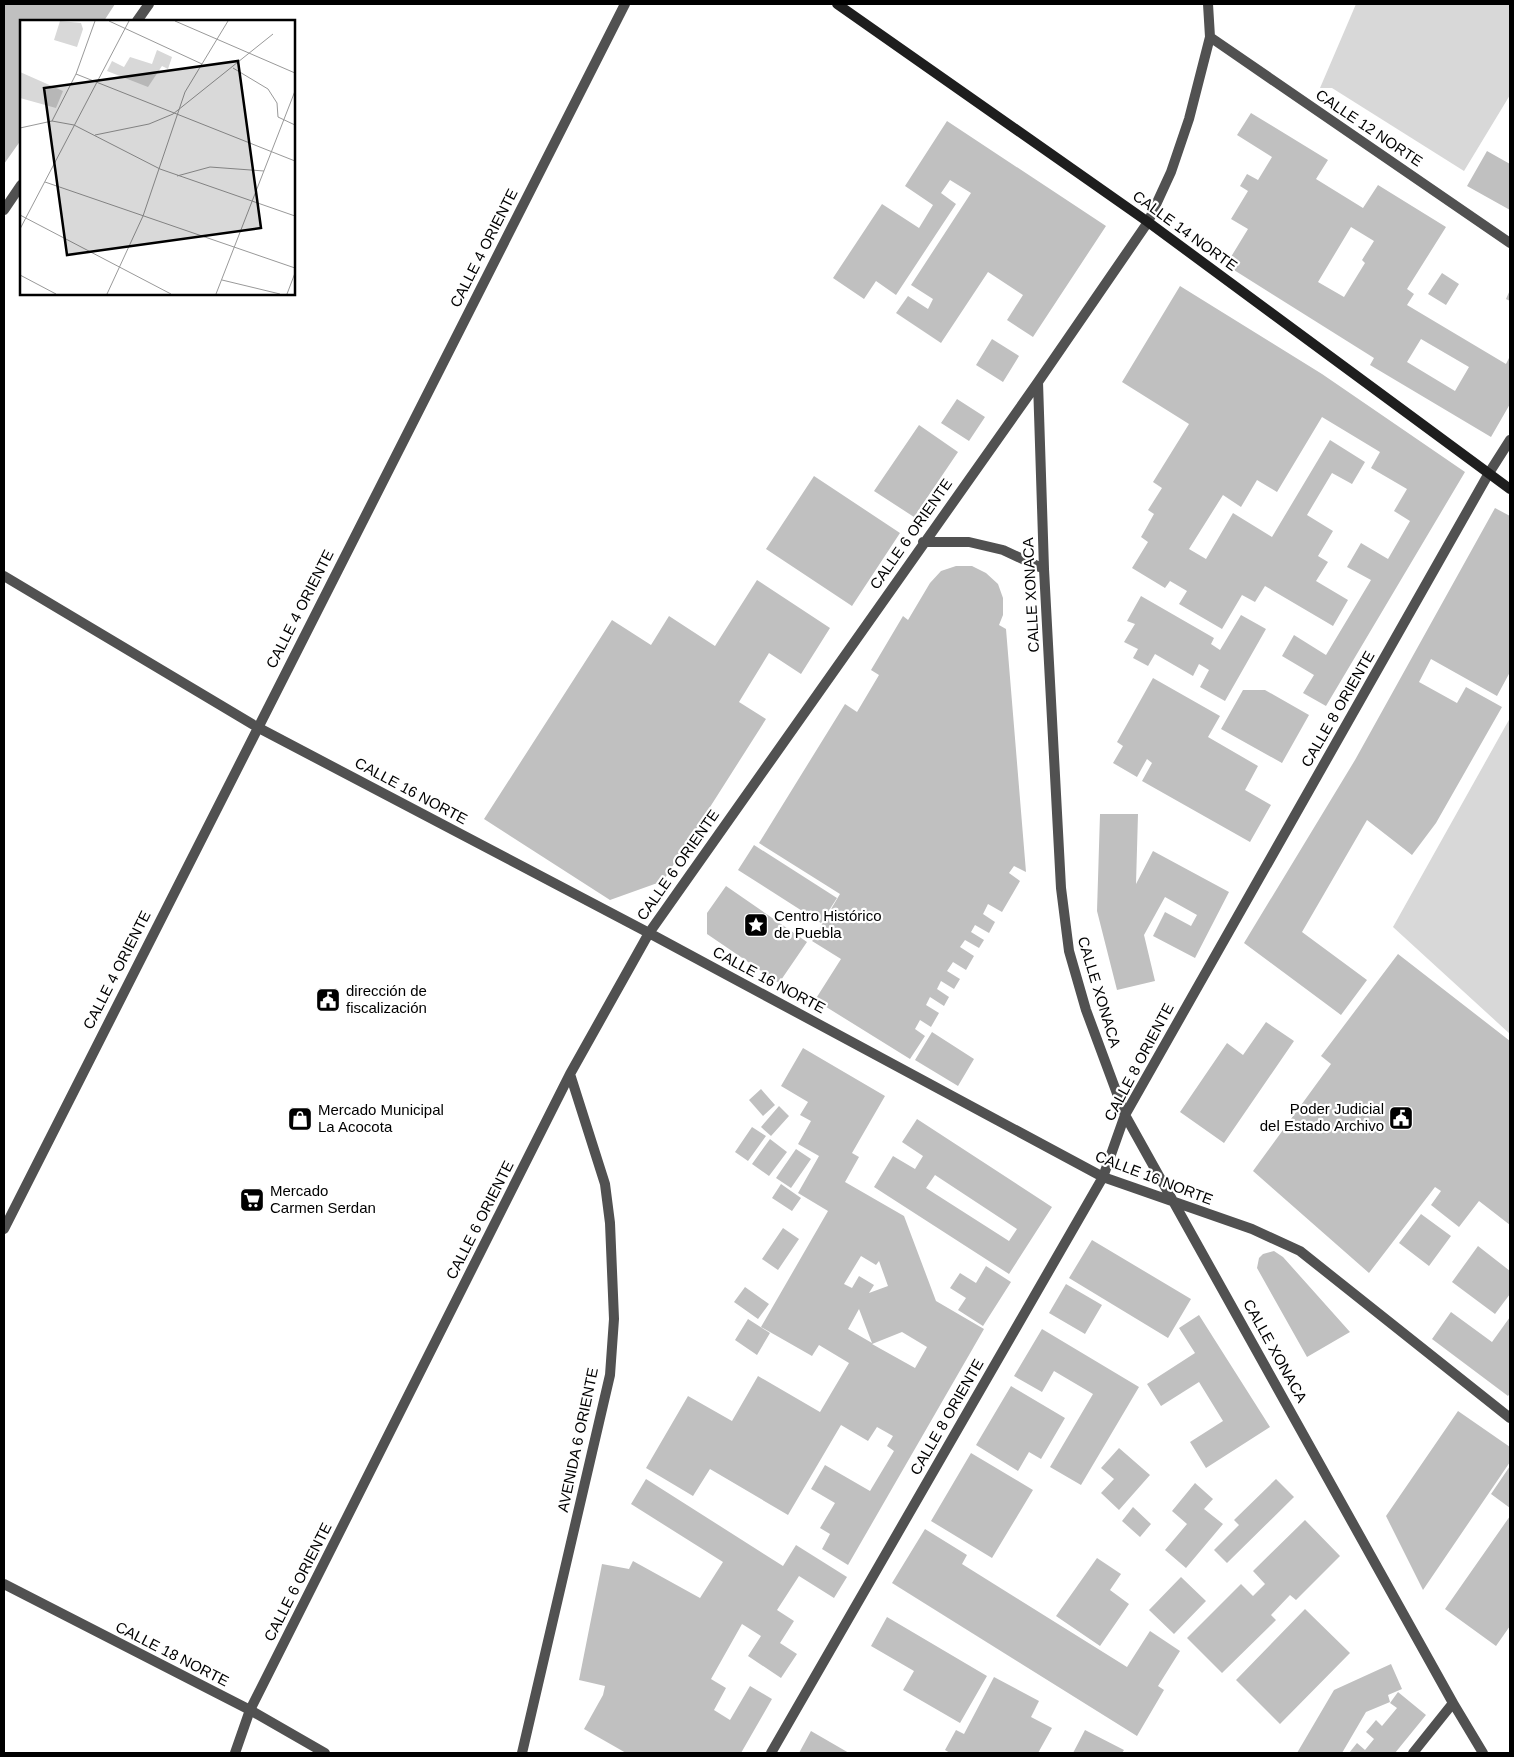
<svg xmlns="http://www.w3.org/2000/svg" width="1514" height="1757" viewBox="0 0 1514 1757" font-family="Arial,sans-serif">
<rect width="100%" height="100%" fill="#fff"/>
<path fill="#d8d8d8" d="M1356,4H1510V95L1464,171L1332,88H1320Z
M1510,718V1034L1393,927Z"/>
<path fill="#c0c0c0" fill-rule="evenodd" d="M4,4H115L104,21H21V140L4,164Z
M1251,113L1328,160L1316,179L1363,208L1378,185L1446,227L1407,289L1414,294L1407,305L1506,364L1510,356V404L1491,437L1370,365L1374,358L1226,265L1248,229L1231,219L1248,191L1240,186L1247,174L1258,180L1272,157L1237,135ZM1351,227L1374,241L1362,260L1365,263L1344,297L1318,282ZM1421,339L1469,367L1455,391L1407,362Z
M947,121L1106,226L1033,337L1007,320L1023,295L988,272L941,343L896,313L908,296L928,309L933,299L911,285L971,193L950,180L941,193L956,204L896,295L876,281L864,299L833,278L882,204L919,228L933,205L905,186Z
M1487,151L1510,164V210L1467,186Z
M1442,273L1459,284L1446,305L1428,294Z
M1180,286L1322,374L1465,472L1326,706L1303,693L1314,675L1282,656L1294,635L1326,655L1371,580L1347,567L1361,543L1388,559L1410,521L1394,511L1407,489L1371,468L1380,452L1322,417L1277,492L1257,480L1241,507L1223,495L1189,549L1206,559L1233,513L1272,537L1330,440L1365,462L1352,484L1332,473L1307,515L1333,531L1318,556L1328,562L1316,581L1348,600L1333,626L1265,586L1255,602L1242,595L1222,629L1179,604L1187,591L1170,581L1165,588L1132,568L1148,542L1141,537L1154,514L1148,510L1162,488L1153,482L1189,424L1122,382Z
M1510,290V301L1506,299Z
M992,339L1019,356L1003,382L976,365Z
M957,399L985,417L969,441L941,423Z
M919,425L958,452L914,517L874,491Z
M814,476L900,533L852,606L766,549Z
M1495,508L1510,516V672L1497,696L1431,659L1419,682L1457,703L1466,687L1502,707L1436,823L1412,855L1367,820L1302,932L1367,980L1341,1015L1244,943L1355,760Z
M956,566H972L986,573L998,584L1003,598V615L999,625L1006,629L1026,872L1014,866L1009,873L1020,881L1002,912L988,904L983,914L995,922L989,933L975,925L971,932L984,940L979,948L965,940L960,947L974,956L966,970L953,962L947,971L960,979L954,989L941,981L937,989L949,997L944,1006L930,997L926,1005L939,1013L931,1027L920,1020L915,1029L925,1036L910,1059L815,1000L841,959L812,941L840,894L759,843L845,704L857,712L879,675L871,670L903,616L908,620L930,583L941,571Z
M757,580L830,628L801,674L769,653L739,702L766,719L663,881L610,900L484,819L612,620L651,645L669,616L715,646Z
M1141,596L1214,638L1211,644L1220,650L1241,615L1266,629L1225,701L1200,687L1209,670L1199,664L1193,676L1155,654L1148,666L1133,658L1138,649L1124,642L1135,624L1127,621Z
M1153,678L1220,716L1208,737L1258,766L1245,790L1271,805L1250,842L1142,781L1152,763L1147,759L1137,777L1113,763L1123,746L1117,742Z
M1243,690H1265L1309,715L1282,763L1221,729Z
M1100,814H1138L1136,884L1153,851L1229,892L1195,958L1153,936L1165,912L1191,926L1197,915L1165,897L1144,935L1155,981L1117,990L1097,911Z
M754,845L837,898L821,923L738,870Z
M726,886L807,942L779,983L707,934V913Z
M1398,954L1510,1041V1225L1479,1201L1459,1227L1431,1205L1441,1191L1435,1187L1369,1273L1253,1171L1331,1064L1321,1056Z
M1266,1022L1294,1041L1224,1143L1180,1112L1227,1043L1243,1055Z
M932,1032L974,1059L958,1086L915,1060Z
M803,1048L885,1096L852,1153L859,1157L845,1182L904,1216L936,1301L984,1329L848,1565L822,1549L830,1534L820,1528L835,1503L811,1489L825,1465L870,1491L894,1451L887,1446L893,1436L877,1427L868,1441L841,1425L788,1515L710,1469L693,1496L646,1468L688,1396L732,1421L758,1376L820,1412L849,1363L819,1345L812,1356L761,1327L828,1211L798,1193L819,1156L798,1144L811,1121L800,1115L808,1102L781,1086ZM861,1256L876,1265L879,1261L888,1286L869,1293L874,1285L859,1276L852,1288L844,1284ZM859,1309L872,1343L848,1329ZM902,1332L927,1347L915,1368L872,1344Z
M761,1089L775,1105L763,1116L749,1100Z
M779,1106L789,1116L771,1136L761,1127Z
M917,1119L1052,1207L1009,1274L874,1187L893,1156L915,1169L923,1156L902,1142ZM935,1175L1017,1229L1009,1241L926,1188Z
M752,1127L766,1136L748,1161L735,1152Z
M770,1139L787,1152L769,1176L752,1164Z
M796,1149L811,1159L791,1188L776,1178Z
M781,1184L801,1198L792,1211L772,1198Z
M1421,1214L1451,1236L1429,1266L1399,1243Z
M783,1228L799,1239L778,1270L762,1259Z
M1092,1240L1191,1299L1168,1338L1069,1278Z
M1478,1246L1510,1271V1294L1495,1314L1452,1282Z
M1274,1251L1283,1257L1350,1332L1307,1357L1257,1268L1259,1258L1263,1254Z
M986,1266L1011,1282L983,1326L958,1310L966,1298L950,1288L960,1273L976,1283Z
M1066,1284L1102,1305L1085,1334L1049,1313Z
M745,1287L769,1304L758,1319L734,1302Z
M1451,1312L1492,1342L1510,1317V1393L1508,1396L1432,1339Z
M1199,1315L1270,1427L1206,1468L1190,1442L1223,1421L1199,1382L1161,1406L1147,1384L1195,1353L1179,1328Z
M748,1319L770,1333L757,1355L735,1340Z
M1042,1329L1139,1387L1081,1485L1050,1467L1093,1394L1054,1371L1042,1392L1014,1376Z
M1011,1386L1065,1418L1041,1459L1029,1452L1018,1471L976,1445Z
M1458,1411L1510,1447V1462L1423,1590L1386,1516Z
M1119,1448L1150,1475L1119,1510L1101,1493L1114,1479L1101,1468Z
M971,1453L1033,1490L992,1558L931,1521Z
M1510,1466V1508L1491,1494Z
M646,1479L783,1566L796,1545L847,1577L834,1598L799,1576L777,1610L794,1621L780,1643L797,1654L781,1678L748,1656L761,1636L742,1624L711,1679L726,1688L714,1710L730,1720L750,1686L772,1699L741,1753H626L584,1729L603,1695L605,1686L579,1680L602,1564L629,1569L633,1561L700,1598L723,1562L631,1504Z
M1276,1479L1294,1497L1227,1563L1214,1550L1239,1525L1234,1520Z
M1195,1483L1213,1499L1204,1509L1223,1524L1186,1568L1165,1550L1187,1524L1172,1511Z
M1133,1507L1151,1524L1140,1537L1122,1521Z
M1510,1516V1626L1496,1646L1445,1609Z
M1305,1520L1340,1556L1296,1600L1290,1595L1271,1615L1276,1620L1222,1673L1187,1638L1241,1584L1253,1596L1265,1584L1253,1571Z
M925,1529L967,1555L962,1564L1127,1667L1150,1631L1180,1651L1158,1686L1164,1690L1137,1736L892,1583Z
M1097,1558L1121,1574L1110,1590L1129,1604L1100,1646L1056,1616Z
M1181,1577L1206,1601L1174,1634L1149,1610Z
M1305,1609L1350,1653L1280,1724L1236,1680Z
M887,1617L987,1676L960,1723L903,1690L914,1671L871,1646Z
M1391,1664L1402,1689L1388,1695L1390,1702L1366,1712L1342,1753H1297L1334,1690Z
M994,1677L1039,1701L1031,1717L1052,1728L1038,1753H950L945,1750L956,1730L964,1734Z
M1398,1692L1426,1715L1395,1753H1349L1357,1743L1365,1750L1374,1739L1366,1732L1376,1720L1382,1726L1397,1708L1390,1703Z
M1085,1730L1124,1750L1122,1753H1073Z
M811,1731L849,1753H799Z"/>
<g fill="none" stroke-linecap="round" stroke-linejoin="round">
<path stroke="#515151" stroke-width="10" d="M137,21L149,4
M1210,37L1510,243
M4,210L21,185
M1038,382L1044,569L1061,888L1069,951L1086,1010L1125,1115L1453,1703L1483,1753
M923,542H969L1003,550L1044,569
M4,576L257,727L649,933L1103,1177L1252,1229L1300,1251L1510,1418
M4,1229L625,4
M235,1753L250,1710L570,1074L649,933L1038,382L1148,222L1171,172L1189,119L1210,37L1208,4
M522,1753L610,1375L614,1319L610,1223L605,1184L570,1074
M771,1753L1103,1177L1125,1115L1489,473L1510,440
M1413,1753L1453,1703"/>
<path stroke="#515151" stroke-width="10" d="M4,1584L250,1710L325,1753"/>
<path stroke="#1e1e1e" stroke-width="10" d="M837,4L1148,222L1510,489"/>
</g>
<defs>
<symbol id="sight-square" viewBox="-11 -11 22 22"><rect x="-9" y="-9" width="18" height="18" rx="4" fill="#000" stroke="#fff"/><path d="M0-6L1.8-2.2L6-1.7L2.9 1.2L3.7 5.4L0 3.3L-3.7 5.4L-2.9 1.2L-6-1.7L-1.8-2.2Z" fill="#fff"/></symbol>
<symbol id="civic-square" viewBox="-11 -11 22 22"><rect x="-9" y="-9" width="18" height="18" rx="4" fill="#000" stroke="#fff"/><path d="M-.6-6.5H3V-4.5H.6V-3L4-1V1h2V6H-6V1h2V-1L-.6-3ZM-1.2 2.5V6h2.4V2.5Z" fill="#fff"/></symbol>
<symbol id="shop-square" viewBox="-11 -11 22 22"><rect x="-9" y="-9" width="18" height="18" rx="4" fill="#000" stroke="#fff"/><path d="M-5-2.5h2.3a2.7 3.5 0 0 1 5.4 0H5L5.5 6h-11ZM-1.5-2.5h3a1.5 2.3 0 0 0-3 0Z" fill="#fff"/></symbol>
<symbol id="supermarket-square" viewBox="-11 -11 22 22"><rect x="-9" y="-9" width="18" height="18" rx="4" fill="#000" stroke="#fff"/><path d="M-6-5.5h2.5l.6 2H6L4.5 2H-2.5L-4.4-4H-6ZM-1.5 3.2a1.3 1.3 0 1 0 .1 0ZM3 3.2a1.3 1.3 0 1 0 .1 0Z" fill="#fff"/></symbol>
</defs>
<g fill-rule="evenodd">
<use href="#sight-square" x="742" y="911" width="28" height="28"/>
<use href="#civic-square" x="314" y="986" width="28" height="28"/>
<use href="#civic-square" x="1387" y="1104" width="28" height="28"/>
<use href="#shop-square" x="286" y="1105" width="28" height="28"/>
<use href="#supermarket-square" x="238" y="1186" width="28" height="28"/>
</g>
<g text-anchor="middle" stroke-width="4.5" stroke-linejoin="round" paint-order="stroke">
<g font-size="15" fill="#000" stroke="#fff">
<text transform="translate(1369 128) rotate(34)" y="5">CALLE 12 NORTE</text>
<text transform="translate(1185 231) rotate(36)" y="5">CALLE 14 NORTE</text>
<text transform="translate(484 248) rotate(-63)" y="5">CALLE 4 ORIENTE</text>
<text transform="translate(911 534) rotate(-55)" y="5">CALLE 6 ORIENTE</text>
<text transform="translate(1031 595) rotate(-93)" y="5">CALLE XONACA</text>
<text transform="translate(300 609) rotate(-63)" y="5">CALLE 4 ORIENTE</text>
<text transform="translate(1338 709) rotate(-60)" y="5">CALLE 8 ORIENTE</text>
<text transform="translate(411 791) rotate(28)" y="5">CALLE 16 NORTE</text>
<text transform="translate(678 865) rotate(-55)" y="5">CALLE 6 ORIENTE</text>
<text transform="translate(117 970) rotate(-63)" y="5">CALLE 4 ORIENTE</text>
<text transform="translate(769 980) rotate(28)" y="5">CALLE 16 NORTE</text>
<text transform="translate(1099 992) rotate(73)" y="5">CALLE XONACA</text>
<text transform="translate(1139 1062) rotate(-62)" y="5">CALLE 8 ORIENTE</text>
<text transform="translate(1154 1178) rotate(21)" y="5">CALLE 16 NORTE</text>
<text transform="translate(480 1220) rotate(-63)" y="5">CALLE 6 ORIENTE</text>
<text transform="translate(1275 1351) rotate(61)" y="5">CALLE XONACA</text>
<text transform="translate(947 1417) rotate(-60)" y="5">CALLE 8 ORIENTE</text>
<text transform="translate(578 1440) rotate(-78)" y="5">AVENIDA 6 ORIENTE</text>
<text transform="translate(298 1582) rotate(-63)" y="5">CALLE 6 ORIENTE</text>
<text transform="translate(172 1654) rotate(27)" y="5">CALLE 18 NORTE</text>
</g>
<g font-size="15" fill="#000" stroke="#fff" text-anchor="start">
<text x="774" y="921">Centro Histórico<tspan x="774" dy="17">de Puebla</tspan></text>
<text x="346" y="996">dirección de<tspan x="346" dy="17">fiscalización</tspan></text>
<text x="1384" y="1114" text-anchor="end">Poder Judicial<tspan x="1384" dy="17">del Estado Archivo</tspan></text>
<text x="318" y="1115">Mercado Municipal<tspan x="318" dy="17">La Acocota</tspan></text>
<text x="270" y="1196">Mercado<tspan x="270" dy="17">Carmen Serdan</tspan></text>
</g>
</g>
<g transform="translate(20 20)">
<rect width="275" height="275" fill="#fff"/>
<path d="M40,1L61,3L63,9L57,27L34,20ZM137,30L152,37L148,49L142,46L128,67L87,51L92,41L104,47L110,37L132,44ZM0,52L43,71L36,88L0,78Z" fill="#d8d8d8"/>
<path fill="none" stroke="#999" stroke-width="1" d="M89,1L182,44M155,1L275,53M213,48L248,69L257,83L258,97L275,105M56,54L275,141M32,101L56,54L75,1M0,108L32,101L54,105L140,149L275,196M75,115L129,104L153,94L253,14M157,156L190,147L244,151M25,162L275,248M0,195L151,274M0,209L109,1M0,255L36,274M202,260L260,274M87,274L123,196L165,72L208,1M196,274L275,71M267,274L275,253"/>
<path fill="#000" fill-opacity="0.15" stroke="#000" stroke-width="2.5" d="M218,41L241,208L47,235L24,68Z"/>
<rect width="275" height="275" fill="none" stroke="#000" stroke-width="2.5"/>
</g>
<rect width="1514" height="1757" fill="none" stroke="#000000" stroke-width="10"/>
</svg>
